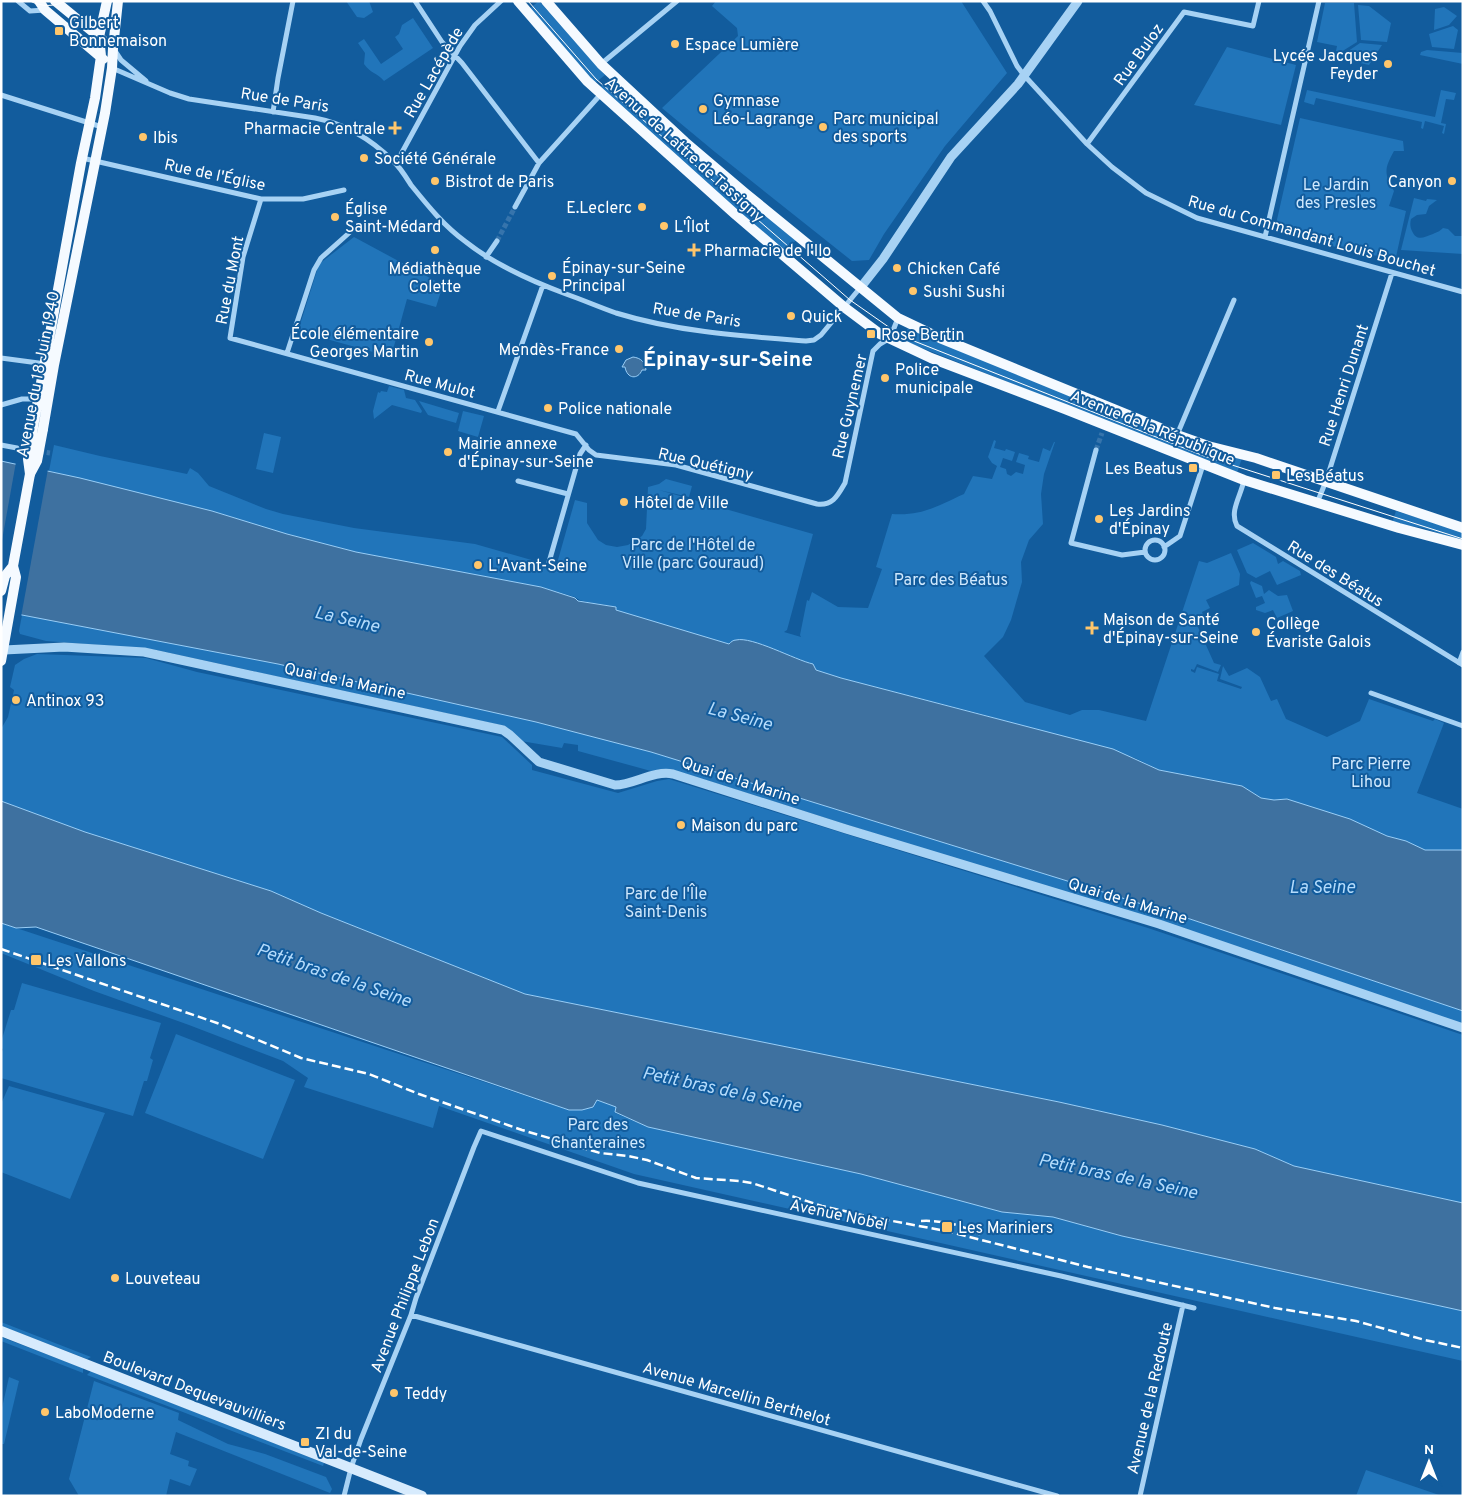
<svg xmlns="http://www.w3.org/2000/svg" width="1464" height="1497" viewBox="0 0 1464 1497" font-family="Overpass,sans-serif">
<rect width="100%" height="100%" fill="#125c9d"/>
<path fill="#2175ba" d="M346,1H369L373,12L364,18L357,17Z
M539,1L605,75L595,83L529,9Z
M716,1H961L1007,73L945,146L884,234L869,260L852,261L715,152L662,108L738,36L737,28L712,6Z
M1325,3H1354L1357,42L1341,52L1336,51L1337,46L1317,42Z
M1358,5L1369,6L1391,23L1387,42L1361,40Z
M1444,7L1457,16L1449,25L1434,30L1435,9Z
M413,18L433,48L384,81C378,73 371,74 364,64L365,53L358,43L364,39L381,64L403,49L395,37L399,34L402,25Z
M1453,26L1458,30L1454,49L1432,47L1429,34Z
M1360,43L1382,45L1369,65L1338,58Z
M1227,47L1296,65L1281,125L1194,105Z
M1427,50L1463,53V64L1420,55L1421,52Z
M610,79L648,114L796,240L786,251L728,202L599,88Z
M1307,90L1435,117L1441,90L1456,93L1454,100L1446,99L1441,123L1446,124L1444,134L1442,133L1444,126L1425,121L1423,129L1421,128L1422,122L1316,98L1314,105L1304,102Z
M1300,118L1403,141L1404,151H1394C1384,169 1384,174 1394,191L1389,206L1406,211L1396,257L1367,255L1282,233L1276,224Z
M1414,198L1426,201L1427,199L1437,200L1429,206L1426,214L1417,215L1411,219C1410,223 1410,227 1412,231C1417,242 1424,237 1433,234C1437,232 1439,232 1443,228L1448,229L1455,236H1463V254L1401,250Z
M354,237L443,285L436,307L407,299L391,357L298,331L319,264Z
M908,328L1242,458L1237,473L902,340Z
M389,386L404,390L406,398L415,400L422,411L421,413L392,405L374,419L373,411L378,392L380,393L381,391L387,392Z
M419,401L459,413L456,423L428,415Z
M463,411L484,416L478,437L458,431Z
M264,433L281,437L273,473L256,469Z
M994,440L996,441L994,448L1005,451L1006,449L1015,452L1012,461L1003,458L1000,467L1006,469L1007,474L1011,476L1016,472L1023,474L1025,465L1016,462L1019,453L1029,456L1028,459L1039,462L1043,448L1050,451L1054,442H1055L1044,474L1041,494L1043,524L1029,540L1021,562L1022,582L1011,620L1003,637L984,656L1025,702L1070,715L1082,710H1099L1146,721L1199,561L1207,563L1231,553L1240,574L1239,585L1206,600L1210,608L1202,612L1205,620L1197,625L1214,663L1221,665L1218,672L1197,664L1194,670L1191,669V671L1195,673L1197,667L1219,674L1217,681L1241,689L1242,687L1220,679L1223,666L1229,676L1247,668L1260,677L1271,701L1277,699L1286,719L1327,737L1360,721L1369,699L1433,721L1435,719L1444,723L1417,793L1463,809V850L1425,851L1406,841L1387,836L1287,799L1274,800L1261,798L1242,786L1159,770L1135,758L981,714L841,678L816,670L812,664L798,660L794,658L729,644L615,610L616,607C606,604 580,603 575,597L541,587L356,552L287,534L212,511L49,471L54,445L100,456L187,474L190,468L198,473L209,486L266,509L283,514L354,528L475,544L556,567L575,500L587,503V523L598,540L606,545L617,547L628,545L642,536L646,529L648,487L659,484L666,479L692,486L689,497L659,490L813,534L787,630L784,632L801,637L800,635L807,600L809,601L812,592L838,607L868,608L882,569L876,567L892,514C923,516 937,506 964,494L973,476L992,479L997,466L992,463L988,457Z
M1396,511L1463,532V541L1423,528L1392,523Z
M1253,543L1276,557L1278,564L1283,561L1300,571L1301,575L1277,585L1270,571L1256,578L1247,573L1237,550Z
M1251,581L1262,586L1264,594L1269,590L1278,596L1287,595L1293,611L1277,618L1273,610L1265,613L1256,610V607L1265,603L1262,596L1256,598L1250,583Z
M22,615L278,664L536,722L651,752L1190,919L1463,1011V1024L930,851L674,770L665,769L651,771L578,751V745L564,743L562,748L521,741L505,726L151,649L46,641L20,634L19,631Z
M37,654L146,658L197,672L502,737L532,765V770L618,793L657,781L669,779L1148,928L1463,1035V1203L1294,1166L1255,1149L1162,1125L1059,1102L525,994L321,913L271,891L85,832L1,801V729L8,717L14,690L10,687L15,665L24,659Z
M1,923L569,1110L597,1100L616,1107L615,1113L648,1127L861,1174L1002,1212L1053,1217L1122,1236L1463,1311V1361L634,1174L439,1106L433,1128L304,1087L308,1078L283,1061L189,1025L94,991L1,953Z
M22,983L161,1023L150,1058L153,1060L147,1081H144L133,1116L1,1078V1054L3,1049L1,1048V1042L11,1010H14Z
M176,1034L295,1080L263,1159L145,1113Z
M9,1086L105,1113L70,1199L1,1172V1104Z
M1,1322L91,1357L87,1359L1,1326Z
M1,1337L83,1368V1373L1,1341Z
M91,1371L324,1463L323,1466L87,1375Z
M9,1377L19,1381L4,1444H1V1412Z
M94,1381L179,1413L178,1420L228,1444L265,1454L326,1477L332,1489L330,1493L176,1432L170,1454L189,1461L188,1466L197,1469L190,1486L170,1479L166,1496H79L69,1479Z
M1366,1470L1442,1496H1356Z"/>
<path fill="#3e71a0" stroke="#99cef7" d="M633,357C641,358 645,362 646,370H642C638,380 627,379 625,367H622L626,360Z
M1,461L80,478L212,511L287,534L356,552L541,587L575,598L578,601L616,607V610L729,644C731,642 733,640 736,640C752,636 795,660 813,664L816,670L841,678L1113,749L1159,770L1242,786L1261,798L1274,800L1287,799L1350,819L1387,836L1406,841L1425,850H1463V1011L1190,919L651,752L536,722L278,664L1,611Z
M1,801L85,832L271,891L321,913L525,994L1059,1102L1162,1125L1255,1149L1294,1166L1463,1203V1311L1122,1236L1053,1217L1002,1212L861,1174L648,1127L615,1112L616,1107L597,1100L593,1107L582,1110H569L36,927L16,928L1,923Z"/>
<path fill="#125c9d" d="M16,462L48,469L21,617L1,614V546Z"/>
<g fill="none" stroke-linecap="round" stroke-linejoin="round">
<path stroke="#3674ac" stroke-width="5" stroke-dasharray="5 2.5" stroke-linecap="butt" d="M497,241L515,207
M17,448L50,453
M1096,450L1102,433"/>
<path stroke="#a7d2f4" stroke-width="5" d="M18,1L30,11L45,10
M415,1L442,42L462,63L539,163
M983,1L990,11L1017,66L1023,74L1087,144L1112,167L1146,193L1197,218L1463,292
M115,51L121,60L146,81
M601,64L677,1
M112,68L170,93L189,99L315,118C346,124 371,139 393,161C400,167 406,177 411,185C428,206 444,226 466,242C495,265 531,281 566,294C583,300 599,307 616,313C678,332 741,336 806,341L814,340L821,335L860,288
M1,95L102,127
M273,112L278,78L293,1
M1087,144L1184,12L1253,26L1259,1
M82,158L261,199H303L344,190
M395,162L400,156L460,46L475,25L501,1
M261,199L243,257L230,338L576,434L589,450L596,455L676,465L817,504C833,506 838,495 845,483L873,351L880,344L890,338L898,318
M515,207L539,163L601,94
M1265,237L1319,1
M486,257L497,241
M287,353L314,270L321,258L349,233
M1,358L46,364
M1,405L22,399H37
M498,411L543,285
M1177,435L1234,300
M1,445L17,448
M1096,450L1071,543L1122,555L1145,552
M1244,480C1241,496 1229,511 1237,526L1463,665
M518,481L568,494
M1317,503L1326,481L1392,273
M1145 550a10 10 0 1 1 20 0a10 10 0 1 1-20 0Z
M1164,547L1180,536L1203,465
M549,562L580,454L586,445
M1459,663L1463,652
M1371,693L1463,726
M411,1315L1057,1496
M344,1496L351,1468L361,1439L411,1315L416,1298L474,1147L481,1131L638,1183L1061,1276L1194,1308
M1140,1496L1183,1305"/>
<path stroke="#a7d2f4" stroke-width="9" d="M861,287L883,259L951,157L1018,84L1078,1
M4,650L64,647L144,652L503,730L510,735L539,762L615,785C634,785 653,770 673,774L846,829L1159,924L1463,1028"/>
<path stroke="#d7ebfd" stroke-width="10" d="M1,1331L422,1496"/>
<path stroke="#f5faff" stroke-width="10" d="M39,1L45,10L103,59
M55,1L104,41
M518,1L587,81L736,215L844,307L880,334L931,358L1065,409L1244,480L1399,528L1463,545
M546,1L601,64L685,142L745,193L898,318L940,338L1177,435L1208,446L1256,458L1463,528
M33,427L81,163L95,98L101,56L99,37L107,1
M43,429L54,365L105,113L112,68L113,48L118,1
M1,591L5,576L13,566
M1,661L16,577L13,566L30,474"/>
<path stroke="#fff" stroke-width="1" d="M30,1C41,7 54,7 66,1
M528,1L596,79L850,300L893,330L914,341L1204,456L1463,539"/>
<path stroke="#fff" stroke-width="2.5" stroke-dasharray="9 4" stroke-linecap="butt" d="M1,949L217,1023L301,1058L369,1074L419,1094L522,1130L600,1153L628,1156L647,1160L696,1178L740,1181L752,1183L822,1206L871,1217L946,1231L1088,1267L1275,1308L1356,1321L1425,1340L1463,1348
M921,1221C942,1220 963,1225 981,1235"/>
<path stroke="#f5faff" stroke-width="10" d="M30,474L37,461L43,429
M30,474L28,459L33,427"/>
</g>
<g fill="#ffc66b" stroke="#125c9d" stroke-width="2">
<rect x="54" y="26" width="10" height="10" rx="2.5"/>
<circle cx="675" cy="44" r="5"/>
<circle cx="1388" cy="64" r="5"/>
<circle cx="703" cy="109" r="5"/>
<circle cx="823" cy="127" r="5"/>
<path d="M392.5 120.5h5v5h5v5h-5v5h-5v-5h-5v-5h5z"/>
<circle cx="143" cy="137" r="5"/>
<circle cx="364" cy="158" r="5"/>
<circle cx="435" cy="181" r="5"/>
<circle cx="1452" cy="181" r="5"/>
<circle cx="642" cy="207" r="5"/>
<circle cx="335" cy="217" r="5"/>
<circle cx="664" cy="226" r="5"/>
<circle cx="435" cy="250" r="5"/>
<path d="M691.5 242.5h5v5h5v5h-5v5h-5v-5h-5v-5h5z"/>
<circle cx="897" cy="268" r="5"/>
<circle cx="552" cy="276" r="5"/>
<circle cx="913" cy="291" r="5"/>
<circle cx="791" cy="316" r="5"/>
<rect x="866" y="329" width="10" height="10" rx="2.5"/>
<circle cx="429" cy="342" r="5"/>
<circle cx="619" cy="349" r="5"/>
<circle cx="885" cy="378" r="5"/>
<circle cx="548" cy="408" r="5"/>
<circle cx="448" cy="452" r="5"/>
<rect x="1188" y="463" width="10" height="10" rx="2.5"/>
<rect x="1271" y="470" width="10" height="10" rx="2.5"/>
<circle cx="624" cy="502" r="5"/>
<circle cx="1099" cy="519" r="5"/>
<circle cx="478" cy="565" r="5"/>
<path d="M1089.5 620.5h5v5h5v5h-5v5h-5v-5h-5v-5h5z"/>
<circle cx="1256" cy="632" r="5"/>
<circle cx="16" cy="700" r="5"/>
<circle cx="681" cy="825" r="5"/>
<rect x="30" y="954" width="12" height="12" rx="2.5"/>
<rect x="941" y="1221" width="12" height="12" rx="2.5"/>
<circle cx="115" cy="1278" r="5"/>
<circle cx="394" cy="1393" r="5"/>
<circle cx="45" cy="1412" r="5"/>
<rect x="300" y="1437" width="10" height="10" rx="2.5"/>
</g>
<g text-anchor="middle" stroke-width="4" stroke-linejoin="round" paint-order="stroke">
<g font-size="16" fill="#fff" stroke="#125c9d" text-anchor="start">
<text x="69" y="28">Gilbert<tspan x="69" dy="18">Bonnemaison</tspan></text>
<text x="685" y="50">Espace Lumière</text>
<text x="1378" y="61" text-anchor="end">Lycée Jacques<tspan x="1378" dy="18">Feyder</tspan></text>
<text x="713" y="106">Gymnase<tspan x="713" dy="18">Léo-Lagrange</tspan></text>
<text x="833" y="124">Parc municipal<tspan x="833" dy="18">des sports</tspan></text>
<text x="385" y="134" text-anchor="end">Pharmacie Centrale</text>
<text x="153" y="143">Ibis</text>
<text x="374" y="164">Société Générale</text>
<text x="445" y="187">Bistrot de Paris</text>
<text x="1442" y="187" text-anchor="end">Canyon</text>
<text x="632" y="213" text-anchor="end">E.Leclerc</text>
<text x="345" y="214">Église<tspan x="345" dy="18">Saint-Médard</tspan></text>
<text x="674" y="232">L'Îlot</text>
<text x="704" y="256">Pharmacie de l'Ilo</text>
<text x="562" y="273">Épinay-sur-Seine<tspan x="562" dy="18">Principal</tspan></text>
<text x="435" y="274" text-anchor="middle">Médiathèque<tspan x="435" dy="18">Colette</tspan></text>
<text x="907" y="274">Chicken Café</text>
<text x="923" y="297">Sushi Sushi</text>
<text x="801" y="322">Quick</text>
<text x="419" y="339" text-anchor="end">École élémentaire<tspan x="419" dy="18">Georges Martin</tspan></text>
<text x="881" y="340">Rose Bertin</text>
<text x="609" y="355" text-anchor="end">Mendès-France</text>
<text x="895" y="375">Police<tspan x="895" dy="18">municipale</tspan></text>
<text x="558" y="414">Police nationale</text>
<text x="458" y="449">Mairie annexe<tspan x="458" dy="18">d'Épinay-sur-Seine</tspan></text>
<text x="1183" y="474" text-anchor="end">Les Beatus</text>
<text x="1286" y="481">Les Béatus</text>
<text x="634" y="508">Hôtel de Ville</text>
<text x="1109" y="516">Les Jardins<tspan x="1109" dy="18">d'Épinay</tspan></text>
<text x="488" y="571">L'Avant-Seine</text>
<text x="1103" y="625">Maison de Santé<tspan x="1103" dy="18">d'Épinay-sur-Seine</tspan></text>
<text x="1266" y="629">Collège<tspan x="1266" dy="18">Évariste Galois</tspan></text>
<text x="26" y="706">Antinox 93</text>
<text x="691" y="831">Maison du parc</text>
<text x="47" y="966">Les Vallons</text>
<text x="958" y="1233">Les Mariniers</text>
<text x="125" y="1284">Louveteau</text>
<text x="404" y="1399">Teddy</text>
<text x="55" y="1418">LaboModerne</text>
<text x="315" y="1439">ZI du<tspan x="315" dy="18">Val-de-Seine</tspan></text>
</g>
<g font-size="16" fill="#fff" stroke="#125c9d">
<text transform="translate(1138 54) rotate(-54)" y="6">Rue Buloz</text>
<text transform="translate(433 72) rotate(-60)" y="6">Rue Lacépède</text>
<text transform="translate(285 99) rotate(9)" y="6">Rue de Paris</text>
<text transform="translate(685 149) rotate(42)" y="6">Avenue de Lattre de Tassigny</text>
<text transform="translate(215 174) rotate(12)" y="6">Rue de l'Église</text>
<text transform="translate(1312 235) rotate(16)" y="6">Rue du Commandant Louis Bouchet</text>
<text transform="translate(229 280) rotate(-79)" y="6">Rue du Mont</text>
<text transform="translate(697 314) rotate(9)" y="6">Rue de Paris</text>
<text transform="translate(37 374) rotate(-79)" y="6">Avenue du 18 Juin 1940</text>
<text transform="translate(440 383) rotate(15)" y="6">Rue Mulot</text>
<text transform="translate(1343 385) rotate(-72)" y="6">Rue Henri Dunant</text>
<text transform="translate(849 406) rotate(-77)" y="6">Rue Guynemer</text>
<text transform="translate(1153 427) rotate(22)" y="6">Avenue de la République</text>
<text transform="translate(706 463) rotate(13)" y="6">Rue Quétigny</text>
<text transform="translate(1336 573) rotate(32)" y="6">Rue des Béatus</text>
<text transform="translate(345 680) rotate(12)" y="6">Quai de la Marine</text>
<text transform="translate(741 780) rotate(18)" y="6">Quai de la Marine</text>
<text transform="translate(1128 900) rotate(17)" y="6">Quai de la Marine</text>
<text transform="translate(839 1214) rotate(12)" y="6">Avenue Nobel</text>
<text transform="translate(404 1295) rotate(-69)" y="6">Avenue Philippe Lebon</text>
<text transform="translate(195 1390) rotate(21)" y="6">Boulevard Dequevauvilliers</text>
<text transform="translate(737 1393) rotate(16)" y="6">Avenue Marcellin Berthelot</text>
<text transform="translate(1149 1398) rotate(-77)" y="6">Avenue de la Redoute</text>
</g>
<g font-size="16" fill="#d0e9fe" stroke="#125c9d">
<text x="1336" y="190">Le Jardin<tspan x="1336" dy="18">des Presles</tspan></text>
<text x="693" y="550">Parc de l'Hôtel de<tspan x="693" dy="18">Ville (parc Gouraud)</tspan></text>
<text x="951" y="585">Parc des Béatus</text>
<text x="1371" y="769">Parc Pierre<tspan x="1371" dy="18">Lihou</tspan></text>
<text x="666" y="899">Parc de l'Île<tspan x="666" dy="18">Saint-Denis</tspan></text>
<text x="598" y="1130">Parc des<tspan x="598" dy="18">Chanteraines</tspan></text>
</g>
<g font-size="18" font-style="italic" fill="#b4dbfb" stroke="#125c9d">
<text transform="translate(347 619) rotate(13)" y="6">La Seine</text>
<text transform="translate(740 716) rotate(15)" y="6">La Seine</text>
<text x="1322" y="893">La Seine</text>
<text transform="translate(334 975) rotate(19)" y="6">Petit bras de la Seine</text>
<text transform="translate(722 1089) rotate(12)" y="6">Petit bras de la Seine</text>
<text transform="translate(1118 1176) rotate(12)" y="6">Petit bras de la Seine</text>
</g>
<g font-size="21" font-weight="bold" fill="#fff" stroke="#125c9d">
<text x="728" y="366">Épinay-sur-Seine</text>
</g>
</g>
<rect width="1464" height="1497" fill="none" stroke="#ffffff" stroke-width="5"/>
<g transform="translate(1429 1462)" stroke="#125c9d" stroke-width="4" paint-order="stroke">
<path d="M0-4L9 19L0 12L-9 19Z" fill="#ffffff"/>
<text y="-8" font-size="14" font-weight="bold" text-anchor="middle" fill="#ffffff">N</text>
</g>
</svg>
